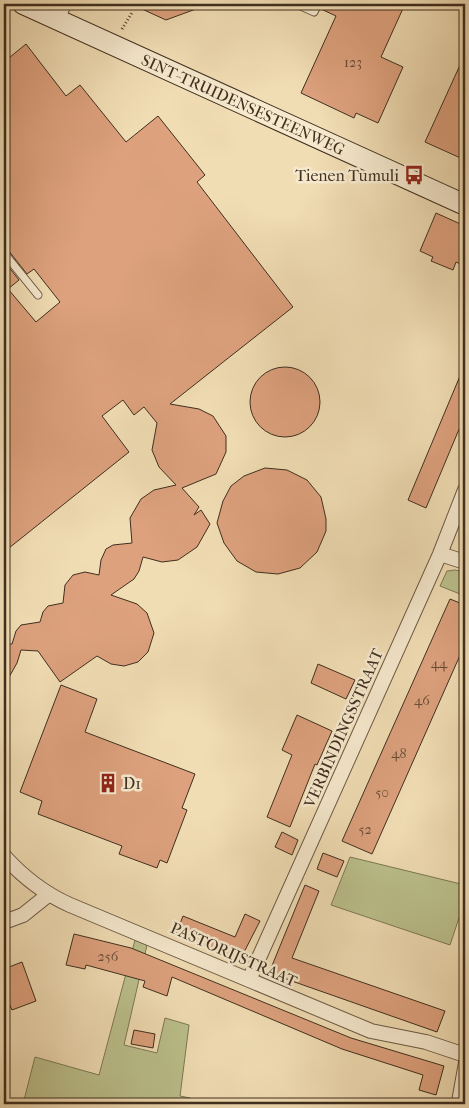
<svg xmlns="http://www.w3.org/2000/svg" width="469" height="1108" viewBox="0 0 469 1108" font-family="'IM FELL French Canon',serif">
<rect width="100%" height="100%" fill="#f1ddb4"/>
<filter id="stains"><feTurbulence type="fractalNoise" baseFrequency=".004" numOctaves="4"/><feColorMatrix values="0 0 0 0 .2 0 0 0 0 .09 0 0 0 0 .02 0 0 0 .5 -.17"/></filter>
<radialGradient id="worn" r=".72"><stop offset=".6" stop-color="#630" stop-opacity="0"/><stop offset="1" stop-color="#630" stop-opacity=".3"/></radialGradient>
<path fill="#bbc08c" stroke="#7d7856" d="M455,570L465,572V596L440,586L447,571Z
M350,857L465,885V916L460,915L450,945L331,905Z
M135,940L147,945L124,1045L157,1053L165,1018L189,1025L180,1096L190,1098L188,1104H23L35,1057L99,1075Z"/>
<path fill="#dda17d" stroke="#3f2f1f" d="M131,4H204V6L166,20Z
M323,4H405L381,57L403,67L378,123L356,113L354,118L301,93L336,16L321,9Z
M26,44L66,96L80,85L126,142L158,116L205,175L197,182L293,307L170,404L199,409L213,416L226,436V452L216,474L182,488L199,507L194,515L201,510L210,524L197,547L178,560L162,562L143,557L139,571L134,579L111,595L137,604L147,613L154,633L148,652L138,662L124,666L111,664L97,656L60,682L38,651L21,650L17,663L4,686V644H12L16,631L21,625L40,622L43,612L48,606L63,603L65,585L73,575L85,572L99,575L101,560L106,549L113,545L132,543L130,518L141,499L154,490L176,485L159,467L152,450L157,423L144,407L134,415L123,400L102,416L129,452L4,552V261L19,280L8,289L36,322L60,302L34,269L27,274L8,250L4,248V62Z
M465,54V160L425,142Z
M436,213L465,226V266L456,262L453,270L431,261L433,257L420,251Z
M465,364V415L426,508L408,500Z
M250 402a35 35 0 1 1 70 0a35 35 0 1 1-70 0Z
M265,468L287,470L307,480L321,497L326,519V531L317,552L300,568L278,574L256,572L237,561L224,543L217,523L223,501L231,486L244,476Z
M450,599L465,605V644L372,854L342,841Z
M318,664L355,680L346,699L311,683Z
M61,685L97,699L85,732L195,774L182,808L187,810L167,863L160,860L157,868L119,854L122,846L38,814L42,801L20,792Z
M297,715L332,731L317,765L315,764L290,827L267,817L292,755L282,750Z
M282,832L298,840L292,855L275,847Z
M323,853L344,861L337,877L317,869Z
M305,885L319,891L292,958L445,1011L437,1032L269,973Z
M245,914L260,921L240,960L176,934L183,916L235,937Z
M74,934L131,948L351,1038L444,1066L436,1095L419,1090L423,1075L342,1049L172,977L167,996L143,987L145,981L86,965L85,969L66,965Z
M22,962L36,1001L12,1010L9,1003L4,1005V969Z
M134,1030L155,1034L153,1048L131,1044Z"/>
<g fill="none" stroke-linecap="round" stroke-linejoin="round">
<defs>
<path id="service" d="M296,4L314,12L318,4
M61,19L68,4
M4,253L38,295
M455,1104L464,1054"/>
<path id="minor" d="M440,554L465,562
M4,856C23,877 43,893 70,905L371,1031L426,1042L465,1055
M4,922L23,915L48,895
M249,980L440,554L465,490"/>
<g id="secondary">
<path id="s1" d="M23,4L465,205"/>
</g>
</defs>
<use href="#service" stroke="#6c5a44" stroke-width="9"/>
<use href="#minor" stroke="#6c5a44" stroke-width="16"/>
<use href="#secondary" stroke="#3f2f1f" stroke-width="22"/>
<path stroke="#3f2f1f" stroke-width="3" stroke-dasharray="1 2.5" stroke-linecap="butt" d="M122,29L133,11"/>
<use href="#service" stroke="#f6e9ce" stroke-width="7"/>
<use href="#minor" stroke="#f6e9ce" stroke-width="14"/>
<use href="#secondary" stroke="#f6e9ce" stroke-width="20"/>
</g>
<defs>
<symbol id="bus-bare" viewBox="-9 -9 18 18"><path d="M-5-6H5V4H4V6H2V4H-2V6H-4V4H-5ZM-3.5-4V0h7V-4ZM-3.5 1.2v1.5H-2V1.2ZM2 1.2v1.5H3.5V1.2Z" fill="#8f2418" stroke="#f6e9ce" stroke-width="2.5" paint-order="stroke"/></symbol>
<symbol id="building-bare" viewBox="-9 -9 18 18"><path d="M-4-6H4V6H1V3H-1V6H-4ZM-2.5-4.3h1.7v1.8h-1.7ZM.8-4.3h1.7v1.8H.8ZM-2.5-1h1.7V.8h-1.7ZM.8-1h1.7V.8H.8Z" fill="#8f2418" stroke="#f6e9ce" stroke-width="2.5" paint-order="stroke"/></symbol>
</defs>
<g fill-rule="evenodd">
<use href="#bus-bare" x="400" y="161" width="28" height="28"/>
<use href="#building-bare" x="94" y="769" width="28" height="28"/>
</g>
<g text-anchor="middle" stroke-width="5" stroke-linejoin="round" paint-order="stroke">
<g font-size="14" fill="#664c36">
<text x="353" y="67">123</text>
<text x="439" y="668">44</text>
<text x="422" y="705">46</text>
<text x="399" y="758">48</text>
<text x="382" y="797">50</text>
<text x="365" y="834">52</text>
<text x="108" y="961">256</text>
</g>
<g font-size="16" fill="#3f2f1f" stroke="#f6e9ce">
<text dy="6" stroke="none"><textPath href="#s1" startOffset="242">SINT-TRUIDENSESTEENWEG</textPath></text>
<text transform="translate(343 728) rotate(-66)" y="6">VERBINDINGSSTRAAT</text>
<text transform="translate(234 954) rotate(24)" y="6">PASTORIJSTRAAT</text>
</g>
<g font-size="16" fill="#3f2f1f" stroke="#f6e9ce" text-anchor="end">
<text x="399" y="181">Tienen Tumuli</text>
<text x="123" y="789" text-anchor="start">D1</text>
</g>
</g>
<rect width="469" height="1108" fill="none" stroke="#f1ddb4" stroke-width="20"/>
<rect x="5" y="5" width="459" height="1098" fill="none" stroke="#3f2f1f" stroke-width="2.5"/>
<rect x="10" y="10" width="449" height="1088" fill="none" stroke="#3f2f1f"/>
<rect width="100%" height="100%" filter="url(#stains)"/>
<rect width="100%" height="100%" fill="url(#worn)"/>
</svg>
